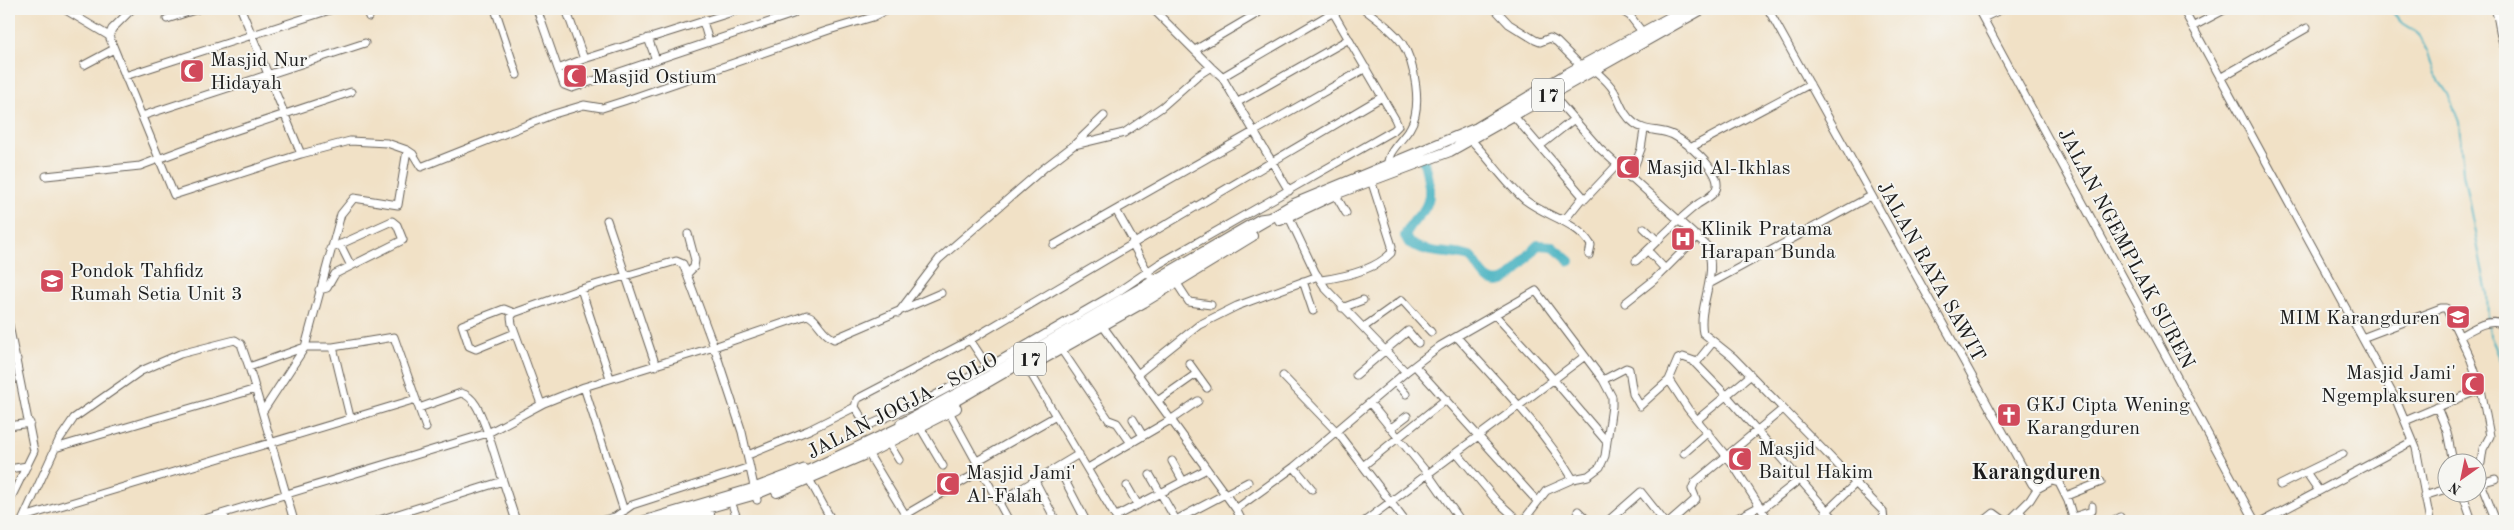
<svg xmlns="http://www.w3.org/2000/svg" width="2514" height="530" viewBox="0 0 2514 530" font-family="'Old Standard TT',serif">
<rect width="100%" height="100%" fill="#f6f6f2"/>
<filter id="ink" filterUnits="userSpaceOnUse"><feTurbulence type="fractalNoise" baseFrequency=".02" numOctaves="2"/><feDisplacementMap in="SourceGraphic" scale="10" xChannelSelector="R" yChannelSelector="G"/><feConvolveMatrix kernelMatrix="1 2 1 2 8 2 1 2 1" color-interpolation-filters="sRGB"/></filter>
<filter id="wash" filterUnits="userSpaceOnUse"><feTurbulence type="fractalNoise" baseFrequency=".0096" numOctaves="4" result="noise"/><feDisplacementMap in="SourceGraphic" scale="20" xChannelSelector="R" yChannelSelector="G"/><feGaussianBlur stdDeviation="1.12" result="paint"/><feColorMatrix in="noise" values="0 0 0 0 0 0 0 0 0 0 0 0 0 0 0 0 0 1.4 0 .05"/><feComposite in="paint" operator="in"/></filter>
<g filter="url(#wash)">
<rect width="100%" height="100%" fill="#f1e1c6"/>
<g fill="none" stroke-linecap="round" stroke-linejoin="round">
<path stroke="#44b1c0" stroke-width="2" d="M2390,9L2401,22L2417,32L2428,53L2435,75L2448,94L2459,122L2463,173L2487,293L2488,320
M2489,325L2490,335L2505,369
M2505,465V468"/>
<path stroke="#44b1c0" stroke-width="10" d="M1422,153C1425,171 1436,194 1423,211C1416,219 1409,225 1405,236L1409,243C1432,256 1447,250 1470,257C1477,263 1480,273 1487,278C1509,294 1525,255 1538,245L1552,246L1570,261"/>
</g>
</g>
<g filter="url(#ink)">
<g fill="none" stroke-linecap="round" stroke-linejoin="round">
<defs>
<path id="minor" d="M64,9L109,36
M241,9L301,154
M366,9L369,17
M495,9L517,75
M537,9L558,69L584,59L566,9
M1153,9L1211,67
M1364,9C1377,19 1392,29 1402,43C1415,63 1423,107 1410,128C1403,140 1385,153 1388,168
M1495,9L1509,24L1535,40L1540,42L1550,38L1557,42L1581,66
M1619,9L1630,16L1643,33
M1768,9L2032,484L2037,489L2052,481L2059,483L2068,501L2074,521
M1978,9L2255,521
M2183,9L2396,400L2416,448L2430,521
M2495,9C2500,22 2499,36 2505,48
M538,12L547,9
M1983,18L2002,9
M167,19L198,9
M703,21L709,42
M2192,27L2226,9
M109,36L174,195L301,154L350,141L387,143L407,150L413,154L421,167L554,114L584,105L602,108L624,101L829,30L873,17L889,9
M109,36L112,29L132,9
M648,38L656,60
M1195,50L1258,13
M584,59L742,9
M84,65L114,49
M558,69L564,85L572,88L793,14L795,9
M1593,69C1600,75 1609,82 1614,91C1620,102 1623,115 1634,123C1646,133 1660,128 1673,135C1686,142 1719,169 1717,186C1716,195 1705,199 1698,204C1676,221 1657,242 1636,261
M125,76L333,9
M2220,78L2307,28
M1550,92L1599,148L1706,245C1720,274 1697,306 1703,333L1733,357L1874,502L1883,511L1884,521
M1238,102L1349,39
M1513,115L1585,199L1617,165
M142,116L365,43
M1471,140C1490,159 1505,183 1525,200C1547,217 1576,221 1591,245L1589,255
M1074,145L1104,116
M1540,146L1574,119
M1690,148L1810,84
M407,150L398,205L354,198L341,214L305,347H333L394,337L426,428
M46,176L140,166L222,135L351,92
M1630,178L1641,149L1644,130
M1335,194L1346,213
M1116,210L1134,242
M1288,215L1315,272L1326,289L1406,372
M1559,219L1567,217L1583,197
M607,220L656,366
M1644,228L1658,241
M1132,243L1150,276
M340,244L351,266
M1054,245L1366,68
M1650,248L1649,252L1665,269
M688,273L694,267L695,260L688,234
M1321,280C1343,277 1375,270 1391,253L1392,246L1371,180
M1303,281L1313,311
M1176,282L1189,302L1211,305
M1709,284L1871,196
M581,289L610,378
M319,290L327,288L335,274L403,240L397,225L392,221L330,249
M1625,303L1654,280L1698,236
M1342,308L1363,300
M514,313L504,309L462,325L469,346L476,349L515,333
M898,313L939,259L1044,168L1074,145L1124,133L1162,107L1197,76L1211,67L1222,77
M1495,315L1542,366L1606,441
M9,325L34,451L9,502
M1102,325L1236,509L1242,521
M1364,327L1402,300L1431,332
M2460,336C2471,330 2488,318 2501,324L2505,336
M1457,337C1497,382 1542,427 1573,479
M2362,338L2441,308H2446L2471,360L2481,389
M970,340L988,367
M333,347L350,417
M1061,349L1109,420L1117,423L1131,443
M9,361L17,359
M1024,362L1118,521
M1694,362L1727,396L1836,521
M1189,363L1207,388
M1415,366L1537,501
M249,367L305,347L263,411
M1139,373L1199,325L1237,306L1318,276
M1356,375L1408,331L1418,343
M1283,376L1337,432L1405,521
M1603,380L1626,368L1629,369L1633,394L1640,406L1669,380L1678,359L1683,357L1697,362L1713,342
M1669,380L1688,409L1732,463L1769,521
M1395,382L1406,394
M1159,400L1196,374
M1370,403L1428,474L1461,521
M541,404L512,324L511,317L514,313L581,289L676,261L683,264L714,347L807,315C818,318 820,333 834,339L941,293
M855,407L867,426L922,402L988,367L1116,293L1159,264L1394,130L1398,126L1395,119L1334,14H1330L1222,77L1289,191
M2437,407L2447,432L2453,462
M947,408L1009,521
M1133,419L1143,436
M1698,419L1751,375
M2405,421L2481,389L2490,436L2483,449L2481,463
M900,423L990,374L1260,218L1267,217
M9,426L30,423
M920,427L943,466
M1391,428L1407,416
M888,442L899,460
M55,448L256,389
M868,453L909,521
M1457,453L1496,500L1519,521
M1684,453L1708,432
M748,455L809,430L855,407L857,399L970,340L1382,97
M977,461L1056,416
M1172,461L1183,481
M1363,466L1446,399
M1058,467L1086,521
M1294,467L1312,489
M1088,468L1172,419L1198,401
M9,469L27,466
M2306,472L2343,454
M1150,475L1176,520
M809,479L832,521
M503,481L516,521
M1035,481L1056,521
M2481,483L2496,521
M2477,484L2495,479
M2280,485L2306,472L2319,491
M1127,486L1138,505
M2462,492L2472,521
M2066,496L2101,482
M2424,496L2446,489
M999,502L1079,454
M733,507L738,521
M1236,509L1294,467L1406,372L1440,346L1536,291L1603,380L1612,397V406L1605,456L1600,467L1588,476L1573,479L1546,491L1523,521
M1762,509L1799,480
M624,511L584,387L714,347L742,432L757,500
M1578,511L1588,521
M2019,511L2027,521
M1826,512L1856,483
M224,514L226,521
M905,515L982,470
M1116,516L1207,469
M24,517L416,399
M2073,517L2092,511V506
M22,521L59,440L74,418L141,371L180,354L235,340L241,344L249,367L294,521
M198,521L488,433C482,419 477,397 461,393L419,408
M376,521L503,481L488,433L544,403L584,387
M600,521L615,517L632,505L750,467
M640,521L754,487L804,468
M843,521H846
M1174,521L1248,482
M1365,521L1585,356
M1608,521L1641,492L1664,521
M1671,521L1696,499L1692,489L1695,482L1783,409
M1732,521L1760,506
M1984,521L1994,513L2005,521
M2009,521L2030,500L2037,489
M2112,521L2120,517
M2263,521L2413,441"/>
<path id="highway" d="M1280,220L1335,194L1450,151L1702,9
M1032,365L1144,302L1252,236
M777,492L868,453L956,408
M660,521L756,494L780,484L946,406L1294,204L1477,128L1567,74L1686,9
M686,521L709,514"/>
</defs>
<use href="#minor" stroke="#676158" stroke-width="9"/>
<use href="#highway" stroke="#676158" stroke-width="12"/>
<use href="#minor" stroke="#fff" stroke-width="7"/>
<use href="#highway" stroke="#fff" stroke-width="10"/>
</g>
</g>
<defs>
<symbol id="mosque-square" viewBox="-11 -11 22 22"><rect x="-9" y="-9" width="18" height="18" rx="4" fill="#d1495b" stroke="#f6f6f2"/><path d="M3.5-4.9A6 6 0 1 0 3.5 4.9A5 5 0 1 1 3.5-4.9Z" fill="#fff"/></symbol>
<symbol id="hospital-square" viewBox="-11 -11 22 22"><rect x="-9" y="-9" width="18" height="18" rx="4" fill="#d1495b" stroke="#f6f6f2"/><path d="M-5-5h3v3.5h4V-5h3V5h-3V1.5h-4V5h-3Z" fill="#fff"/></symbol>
<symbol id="school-square" viewBox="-11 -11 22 22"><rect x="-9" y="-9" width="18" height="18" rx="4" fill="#d1495b" stroke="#f6f6f2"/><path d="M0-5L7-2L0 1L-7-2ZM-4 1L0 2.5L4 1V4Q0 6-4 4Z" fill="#fff"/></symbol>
<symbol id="church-square" viewBox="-11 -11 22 22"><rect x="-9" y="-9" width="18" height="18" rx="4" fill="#d1495b" stroke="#f6f6f2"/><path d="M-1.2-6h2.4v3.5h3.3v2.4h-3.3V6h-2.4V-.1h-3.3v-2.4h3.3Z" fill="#fff"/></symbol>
</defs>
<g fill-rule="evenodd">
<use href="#mosque-square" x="178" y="57" width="28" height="28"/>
<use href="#mosque-square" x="561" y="62" width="28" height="28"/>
<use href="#mosque-square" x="1614" y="153" width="28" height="28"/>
<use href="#hospital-square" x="1669" y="225" width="28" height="28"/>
<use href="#school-square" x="38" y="267" width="28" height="28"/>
<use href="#school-square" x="2444" y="303" width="28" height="28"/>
<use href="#mosque-square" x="2459" y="370" width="28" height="28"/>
<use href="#church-square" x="1995" y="401" width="28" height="28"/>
<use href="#mosque-square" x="1726" y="445" width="28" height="28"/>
<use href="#mosque-square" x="934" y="470" width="28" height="28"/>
</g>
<g text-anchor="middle" stroke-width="4" stroke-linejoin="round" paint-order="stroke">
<g fill="#f6f6f2" stroke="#5d5d5c" stroke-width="1">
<rect x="1532" y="78.5" width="32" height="33" rx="4"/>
<rect x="1014" y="342.5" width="32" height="33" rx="4"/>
</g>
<g font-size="19" font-weight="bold" fill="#1c1c1c">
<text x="1548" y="102">17</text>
<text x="1030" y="366">17</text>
</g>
<g font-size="20" fill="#1c1c1c" stroke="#f6f6f2" text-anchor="start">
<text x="210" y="66">Masjid Nur<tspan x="210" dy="23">Hidayah</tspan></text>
<text x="592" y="83">Masjid Ostium</text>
<text x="1646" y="174">Masjid Al-Ikhlas</text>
<text x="1700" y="235">Klinik Pratama<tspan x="1700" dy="23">Harapan Bunda</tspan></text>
<text x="70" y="277">Pondok Tahfidz<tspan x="70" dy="23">Rumah Setia Unit 3</tspan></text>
<text x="2440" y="324" text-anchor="end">MIM Karangduren</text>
<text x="2456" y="379" text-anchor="end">Masjid Jami'<tspan x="2456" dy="23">Ngemplaksuren</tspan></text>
<text x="2026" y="411">GKJ Cipta Wening<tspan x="2026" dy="23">Karangduren</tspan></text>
<text x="1758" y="455">Masjid<tspan x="1758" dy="23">Baitul Hakim</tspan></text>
<text x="966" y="479">Masjid Jami'<tspan x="966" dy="23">Al-Falah</tspan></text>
</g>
<g font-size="20" fill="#1c1c1c" stroke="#f6f6f2">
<text transform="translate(2127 248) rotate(62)" y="7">JALAN NGEMPLAK SUREN</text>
<text transform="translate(1932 271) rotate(61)" y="7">JALAN RAYA SAWIT</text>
<text transform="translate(902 405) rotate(-27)" y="7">JALAN JOGJA - SOLO</text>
</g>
<g font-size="22" font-weight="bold" fill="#1c1c1c" stroke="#f6f6f2">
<text x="2036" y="479">Karangduren</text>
</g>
</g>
<rect width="2514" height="530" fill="none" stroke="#f6f6f2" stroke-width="30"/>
<g transform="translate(2462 478) rotate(213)"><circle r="24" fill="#f6f6f2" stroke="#9f9f9c"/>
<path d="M0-4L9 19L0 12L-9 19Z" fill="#d1495b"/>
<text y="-8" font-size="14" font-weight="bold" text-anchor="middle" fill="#1c1c1c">N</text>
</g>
</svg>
